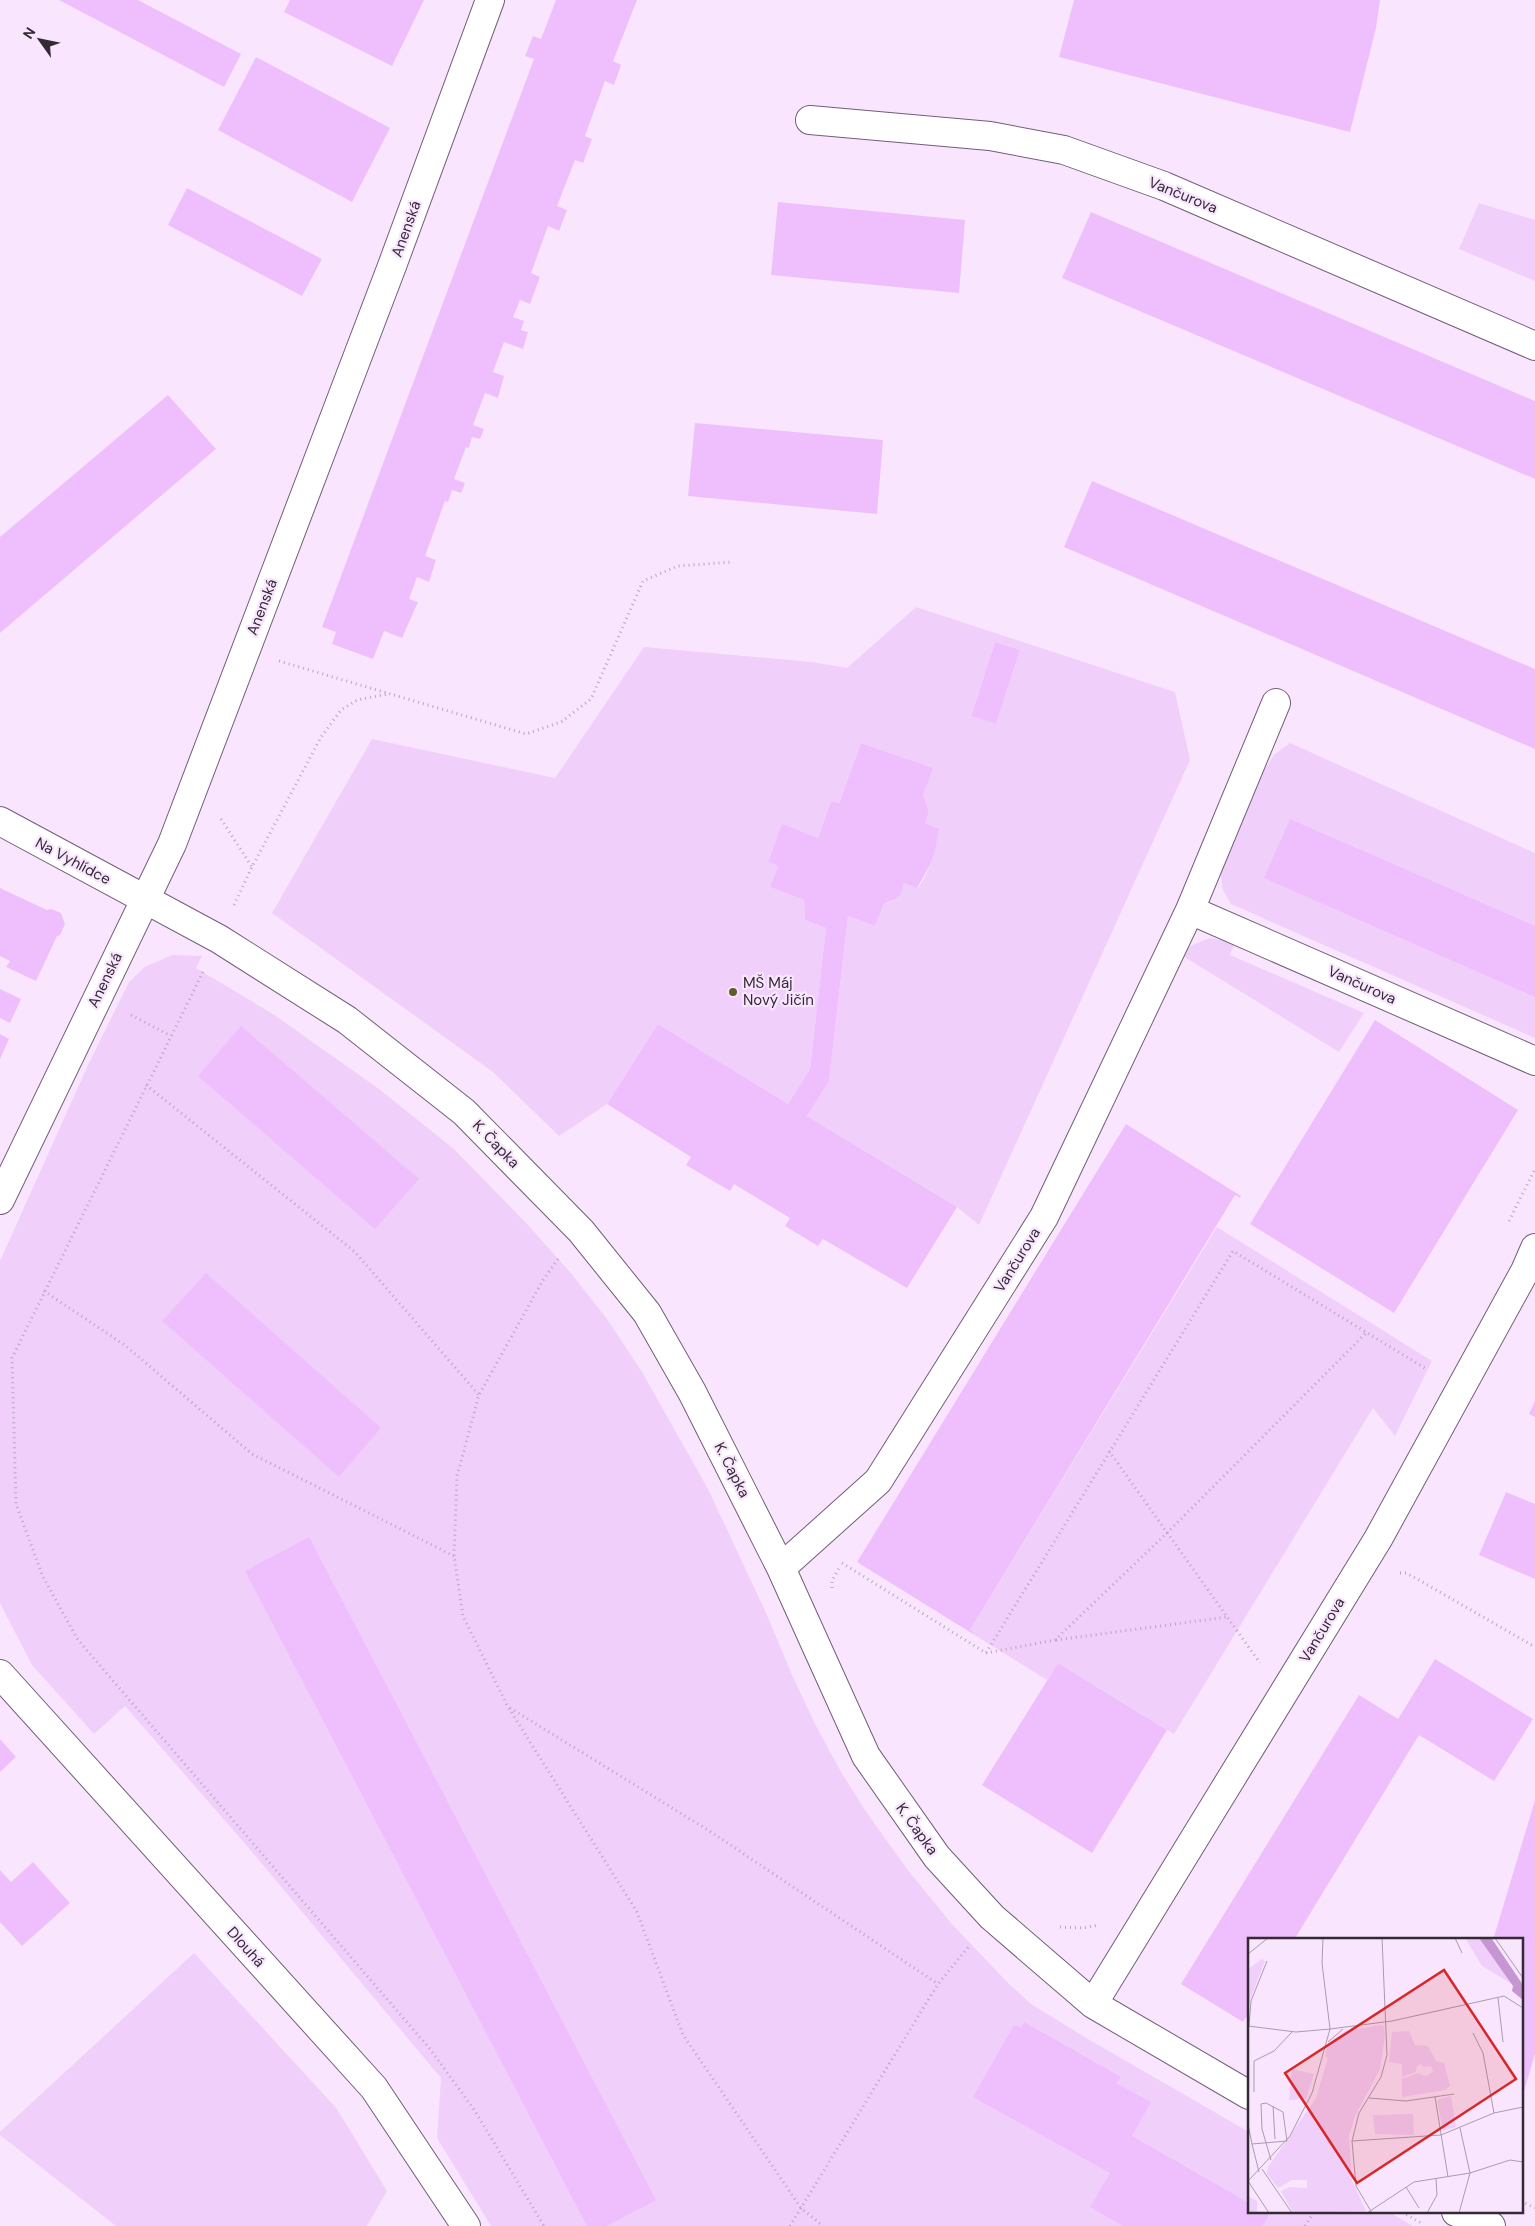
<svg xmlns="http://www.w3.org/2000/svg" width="1535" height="2226" viewBox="0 0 1535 2226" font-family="'DM Sans',sans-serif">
<rect width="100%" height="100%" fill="#f9e6fe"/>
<path fill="#f1cffb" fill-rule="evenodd" d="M1479,203L1535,220V281L1459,249Z
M916,607L1175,692L1190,760L979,1225L957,1207L807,1116L829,1081L848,916L875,926L884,904C897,901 900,895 904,883L918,888C931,870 935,851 939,829L925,823L929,811L923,795L932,768L861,743L839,803L831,801L818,838L782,825L768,862L778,866L770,887L804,900L805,920L826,928L810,1069L788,1104L658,1024L607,1104L559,1136L493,1072L272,913L372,739L555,778L644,647L812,662L847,668ZM995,642L1020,650L996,724L971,715Z
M1290,743L1535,853V1038L1231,904L1223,890L1220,871L1253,787L1274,755Z
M1210,938L1235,943L1230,955L1364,1013L1339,1052L1181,955L1192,945Z
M172,955L202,956L196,968L273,1014L379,1089L454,1149L528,1225L570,1272L607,1319L642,1372L708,1489L767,1615L792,1675L815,1724L841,1772L867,1813L907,1869L951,1923L1009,1984L1031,2004L1088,2039L1249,2132V2212H1389L1413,2226H491L437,2138L441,2078L247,1846L125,1706L94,1734L32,1665L0,1603V1261L88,1065L129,982L145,967Z
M1217,1227L1432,1361L1395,1436L1373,1408L1174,1734L1058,1663L1047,1680L973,1634L974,1632L970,1630Z
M194,1953L337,2109L387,2191L367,2226H116L0,2135V2132Z"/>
<path fill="#efbffd" d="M59,0H138L241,54L224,87Z
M290,0H424L392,66L284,12Z
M556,0H637L613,61L621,65L614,85L605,81L585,136L592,139L583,163L575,160L557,206L567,210L559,231L548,226L531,273L540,277L530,304L520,300L513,317L524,321L521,330L528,332L523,349L504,342L493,372L504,376L498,398L485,393L473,425L484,429L480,439L472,437L469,448L466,447L454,479L465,483L461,493L452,490L448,502L445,501L425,556L436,560L429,582L417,577L409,599L418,602L402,638L384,631L373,659L332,644L336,632L322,627L534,59L525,56L533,36L541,39Z
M1074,0H1380L1376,28L1350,132L1059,57Z
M256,57L390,128L352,202L218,130Z
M187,188L322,259L302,296L168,225Z
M778,202L965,220L959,293L771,275Z
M1091,212L1535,401V479L1062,278Z
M168,395L216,449L0,633V537Z
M695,423L883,440L877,514L688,496Z
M1092,481L1535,669V749L1064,547Z
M995,642L1020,650L996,724L971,716Z
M861,743L933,768L923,795L929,811L925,823L939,829L935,851L930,865L917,888L904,883L900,895L896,899L884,904L875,926L848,916L829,1081L807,1116L957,1207L907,1288L823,1239L818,1246L785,1226L790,1218L734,1184L730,1191L686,1165L691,1157L607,1104L658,1024L788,1104L810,1069L826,928L805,920L804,900L770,887L778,866L768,862L782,824L818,838L831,801L839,803Z
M1290,819L1535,926V997L1264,878Z
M0,888L47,910L51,909L61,913L65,924L60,935L57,936L36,981L6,967L10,961L0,956Z
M0,989L21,999L10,1023L0,1018Z
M1375,1020L1518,1110L1394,1313L1250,1224Z
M241,1026L419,1179L375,1229L198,1076Z
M0,1034L9,1039L0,1059Z
M1126,1124L1241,1196L1240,1198L1235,1195L970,1630L974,1632L973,1634L857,1562Z
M206,1273L381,1428L339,1477L162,1321Z
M1535,1401V1417L1529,1414Z
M1506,1492L1535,1504V1579L1479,1555Z
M309,1537L656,2200L607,2226H587L245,1571Z
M1435,1659L1533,1719L1494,1781L1419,1735L1294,1940H1249V2013L1243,2022L1181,1984L1359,1695L1398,1719Z
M1058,1663L1167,1730L1092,1853L982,1785Z
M0,1739L16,1757L0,1772Z
M1535,1800V2054L1522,2098L1521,1940H1493Z
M33,1862L70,1903L22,1946L0,1922V1870L11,1882Z
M1024,2022L1121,2077L1116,2083L1151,2102L1132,2136L1249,2203V2212H1265L1269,2215L1263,2226H1123L1090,2207L1110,2173L973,2097L1014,2025L1021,2028Z"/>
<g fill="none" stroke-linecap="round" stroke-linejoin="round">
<defs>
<path id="street" d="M810,120L990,136L1064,150L1164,186L1535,346
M0,821L219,939L347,1020L464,1112L581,1231L647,1313L692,1392L781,1568L866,1756L937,1857L992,1917L1093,2004L1249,2095
M1190,910L1535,1061
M0,1200L172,844L392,266L490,0
M781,1568L878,1481L1044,1217L1190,910L1276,703
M0,1674L374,2088L466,2226
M1093,2004L1378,1539L1525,1271L1535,1248
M1456,2212L1491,2226"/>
</defs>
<use href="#street" stroke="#725e78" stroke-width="30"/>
<path stroke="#b7a8bc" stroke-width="3" stroke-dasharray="1 4" stroke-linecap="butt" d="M279,661L526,734L561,722L591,699L643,581L678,566L732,562
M221,819L252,867
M234,905L252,867L321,737L341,710L357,700L387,694
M203,972L12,1358L16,1504L43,1577L78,1640L430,2049L475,2111L544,2226
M131,1015L171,1036
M146,1085L355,1252L479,1395
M1509,1221L1535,1169
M558,1259L543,1280L479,1395L457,1476L454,1556L463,1616L508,1707L637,1912L683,2035L801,2208L823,2226
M44,1291L126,1346L252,1454L454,1556
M1109,1451L1260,1663
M842,1563L986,1653L1233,1251L1428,1370
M1400,1573H1406L1419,1580L1535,1647
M832,1588V1581L839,1568
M1056,1640L1227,1617
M986,1653L1055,1640L1167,1533L1366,1333
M510,1708L708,1830L938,1984
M1060,1927L1083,1928L1099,1925
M1521,2201L1535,2208
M1402,2212L1421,2223
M790,2226L938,1984L970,1945
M1305,2226L1314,2212"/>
<use href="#street" stroke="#fff" stroke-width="28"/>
</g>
<circle fill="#5e5e2b" stroke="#f9e6fe" stroke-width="2" cx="733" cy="992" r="5"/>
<g text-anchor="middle" stroke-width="4.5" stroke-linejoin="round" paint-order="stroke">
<g font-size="15" fill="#332a36" stroke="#f9e6fe">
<text transform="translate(1183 195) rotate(22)" y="5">Vančurova</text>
<text transform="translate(406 229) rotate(-70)" y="5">Anenská</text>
<text transform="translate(262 607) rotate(-69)" y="5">Anenská</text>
<text transform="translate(73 861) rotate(28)" y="5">Na Vyhlídce</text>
<text transform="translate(105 980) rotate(-64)" y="5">Anenská</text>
<text transform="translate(1362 985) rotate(24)" y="5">Vančurova</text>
<text transform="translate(496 1144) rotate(46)" y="5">K. Čapka</text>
<text transform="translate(1017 1260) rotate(-58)" y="5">Vančurova</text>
<text transform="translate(732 1470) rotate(63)" y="5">K. Čapka</text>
<text transform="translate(1322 1630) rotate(-59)" y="5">Vančurova</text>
<text transform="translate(917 1829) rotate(54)" y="5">K. Čapka</text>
<text transform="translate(246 1947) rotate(48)" y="5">Dlouhá</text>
</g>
<g font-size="15" fill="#332a36" stroke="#f9e6fe" text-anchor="start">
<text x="743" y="988">MŠ Máj<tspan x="743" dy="17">Nový Jičín</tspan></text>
</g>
</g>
<g transform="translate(1248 1938)">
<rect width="275" height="275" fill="#f9e6fe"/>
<path d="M217,0H231L264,46L234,28ZM14,21L17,23L2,62L0,76V31ZM132,87L136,88L137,98L132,131L107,178L101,198L104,242L118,273L45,275L33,253L42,249L59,250V242H44L30,250L19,236L20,229L68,160L80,120L77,119L79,111L84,102L97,93ZM161,93L167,107L180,108L188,123L196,125L202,148L197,152L154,159V141L170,135L178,138L185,134L183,128L175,129L173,126L169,128L168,134L154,139V126L141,124L144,94ZM44,131L66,136L58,161L41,162ZM203,158L208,189L195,193L189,162ZM165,176L166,197L127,196L125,177ZM0,258L9,263V275H0Z" fill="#f1cffb"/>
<path d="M231,0L244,1L275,47V62L264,53L265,48Z" fill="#c596d2"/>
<path fill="none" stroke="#aa9bae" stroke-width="1" d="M207,0L214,15M247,0L275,40M0,16L20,0M250,60L255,104M0,88L48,94L82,91L144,83L256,58L275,70M1,88L3,63L19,23M225,95L235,115L246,175M80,104L95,91M6,154V123L26,113L44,94M187,159L200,239M121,160L158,163L206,156M25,168L27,201M0,186L4,206M104,203L193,197L246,175L275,169M23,222L14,191L13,166L18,165L35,174L39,203M14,231L44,275M11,234L4,206L39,203M0,243L42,198L64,155L82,91L74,25L75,0M0,243L21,275M158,249L171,270M119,275L166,244L222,235L262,222L275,224M124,275L108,248L104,203L111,175L133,139L139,117L134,0M179,275L189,257L188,241M211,275L222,235L212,190"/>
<path fill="#d62828" fill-opacity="0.15" stroke="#d62828" stroke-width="2.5" d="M196,32L268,141L109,245L37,135Z"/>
<rect width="275" height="275" fill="none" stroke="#332a36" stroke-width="2.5"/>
</g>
<g transform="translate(40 40) rotate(303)" stroke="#f9e6fe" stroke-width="4" paint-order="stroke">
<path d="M0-4L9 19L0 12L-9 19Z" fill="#332a36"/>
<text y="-8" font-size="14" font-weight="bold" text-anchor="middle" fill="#332a36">N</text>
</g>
</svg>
